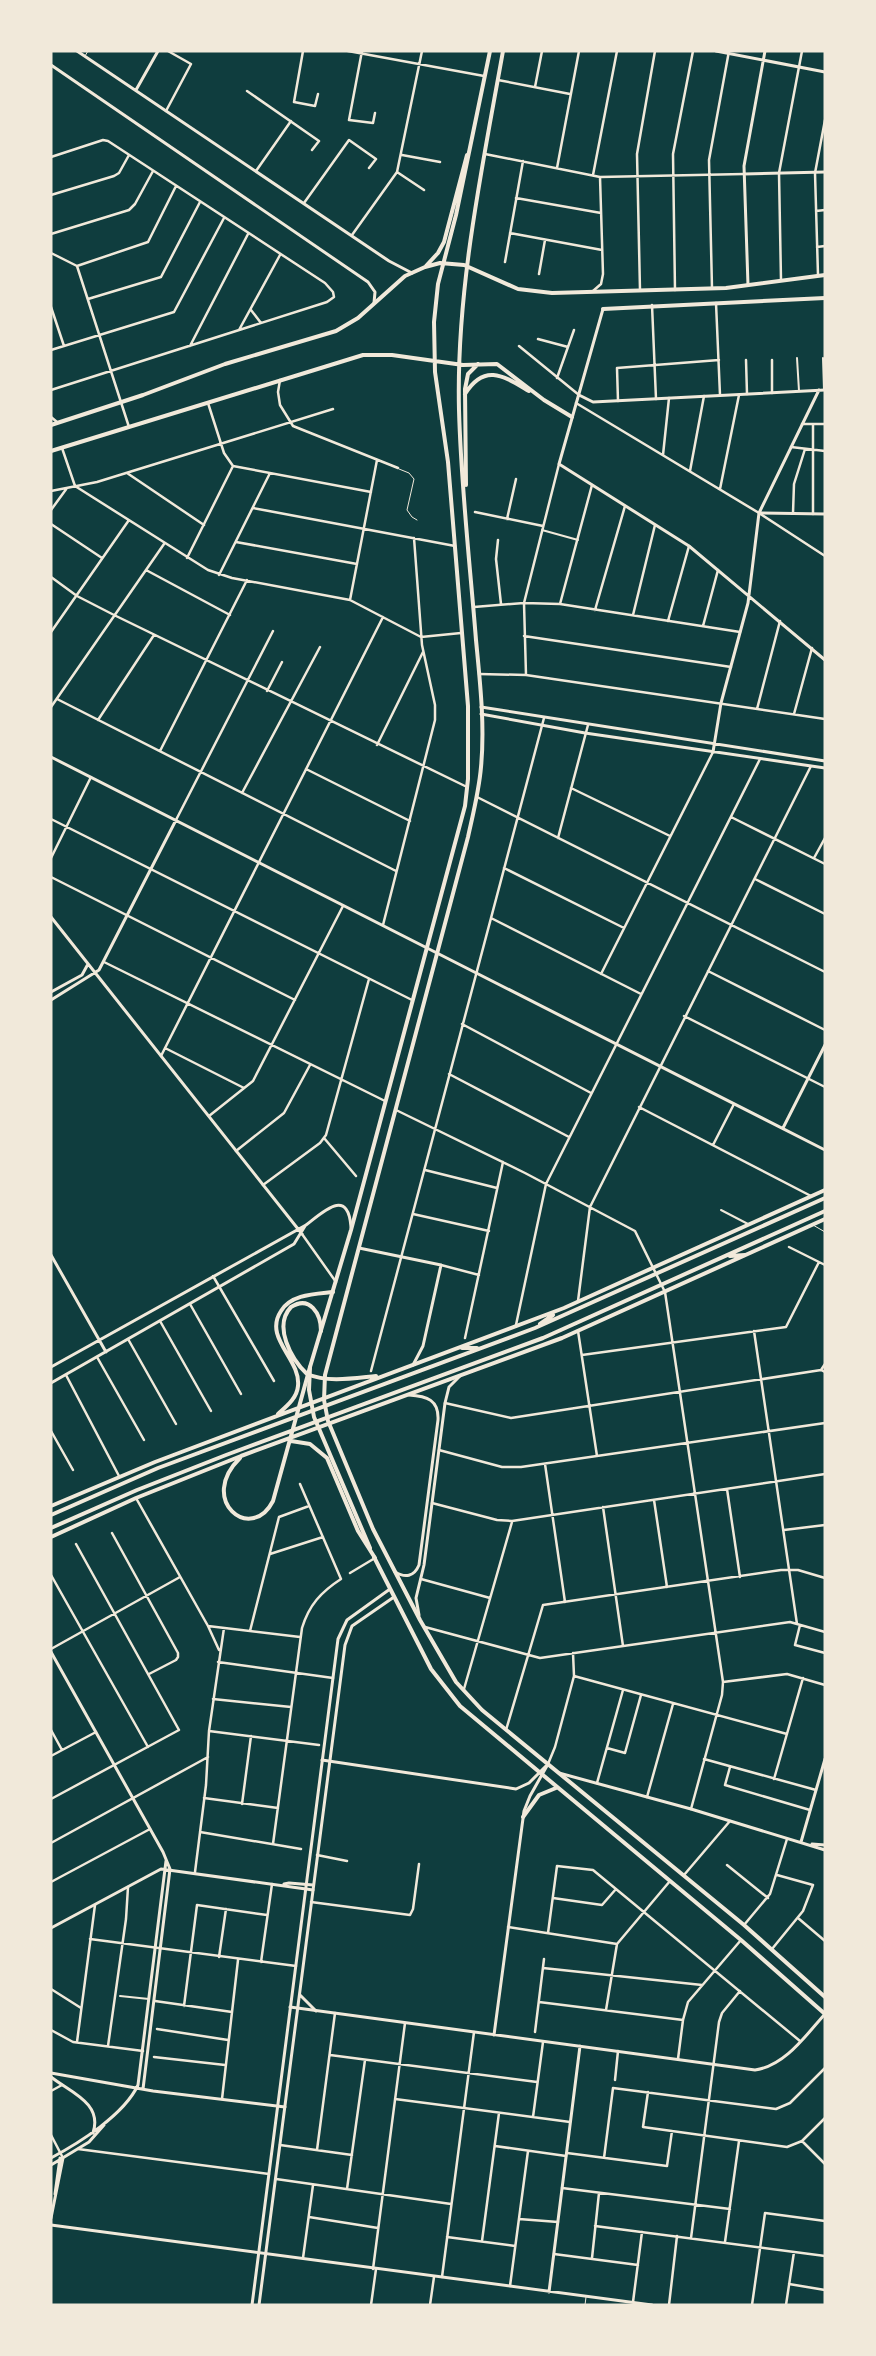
<svg xmlns="http://www.w3.org/2000/svg" width="876" height="2356" viewBox="0 0 876 2356" font-family="'Noto Sans',sans-serif">
<rect width="100%" height="100%" fill="#0f3d3e"/>
<g fill="none" stroke-linecap="round" stroke-linejoin="round">
<path stroke="#f1e9da" stroke-width="1" d="M85,56L88,51
M399,469L409,473L414,479L407,510L412,517L417,520
M813,1225L825,1232
M585,2305L586,2297"/>
<path stroke="#f1e9da" stroke-width="2" d="M797,358L799,391
M823,358L824,390
M542,530L578,540
M721,1210L748,1224
M120,1996L149,1999"/>
<path stroke="#f1e9da" stroke-width="2.5" d="M303,51L294,102L315,106L318,94
M348,51L484,76
M362,51L349,120L373,123L375,113
M498,80L570,94
M535,87L542,51
M247,91L319,141L312,150
M166,111L191,64L168,51
M485,154L600,177L744,174
M402,155L440,162
M51,157L103,140L108,141L325,283L333,292L334,297L327,302L51,390
M557,168L579,51
M256,171L291,121
M397,172L424,190
M593,175L617,51
M51,195L114,176L119,173L129,155
M516,198L601,213
M304,203L349,140L376,159L369,168
M816,211L825,210
M510,233L602,250
M51,234L129,210L135,204L153,171
M352,235L397,172L422,51
M817,247L825,246
M51,253L77,266L129,427
M505,262L523,161
M77,266L148,242L176,186
M539,274L545,240
M818,275L815,173L825,120
M781,280L779,173L802,51
M712,288L709,160L729,51
M640,290L637,154L655,51
M675,290L673,154L693,51
M593,291L601,284L603,274L600,177
M88,299L161,277L200,202
M716,303L720,395
M652,305L656,399
M51,307L64,346
M251,310L261,323
M239,330L280,255
M538,339L568,347
M190,346L248,234
M519,346L579,395
M51,350L174,312L224,218
M746,360L747,394
M772,360V393
M557,378L574,330
M280,380L278,392L280,405L293,426L398,468
M618,401L617,368L719,360
M208,403L224,453L233,466
M576,403L759,513L825,556
M51,417L57,422
M802,424H825
M791,447L825,451
M62,448L75,486L208,570L232,578L350,600L421,637L461,633
M663,455L669,398
M233,466L371,492
M690,471L704,396
M127,473L204,525
M720,489L739,395
M51,491L97,482L333,409
M253,508L455,546
M51,510L67,488
M475,512L543,526
M793,513L794,484L805,449
M813,514V424
M507,519L516,479
M51,524L102,558
M498,540L496,559L501,604
M236,542L357,564
M187,558L233,466
M146,570L230,615
M219,575L270,473
M51,577L77,596L114,615L467,787
M350,600L377,460
M560,604L592,485
M474,607L524,603L560,604L740,632
M595,610L625,506
M633,615L655,525
M668,621L689,546
M703,626L718,570
M51,632L129,520
M524,636L731,667
M479,674L526,675L825,719
M526,675L524,603L559,464
M267,691L282,662
M57,699L396,871
M51,707L164,544
M757,709L780,621
M794,714L812,648
M98,720L154,635
M377,745L423,652
M160,751L247,580
M306,769L410,821
M571,788L670,836
M242,793L320,647
M477,797L825,972
M731,817L825,864
M51,819L412,1000
M176,820L273,631
M558,838L588,725
M51,858L91,777
M814,858L825,838
M504,868L624,928
M51,877L295,1000
M755,879L825,914
M491,918L641,994
M383,925L435,720V705L422,645L414,538
M104,962L385,1101
M708,971L825,1030
M601,974L713,752
M684,1016L825,1087
M462,1024L591,1093
M165,1048L244,1088
M161,1056L383,617
M449,1074L569,1137
M639,1107L811,1196
M396,1110L525,1173L635,1231L665,1292L723,1682L722,1695L691,1809
M209,1116L253,1081L343,906
M324,1138L356,1176
M713,1145L734,1104
M236,1151L284,1113L310,1065
M425,1170L497,1188
M263,1185L320,1143L326,1135L369,979
M413,1214L489,1231
M302,1234L336,1282
M789,1247L825,1265
M441,1265L479,1275
M213,1276L274,1381
M578,1301L590,1207L811,766
M190,1304L241,1394
M160,1321L211,1411
M516,1325L546,1184L760,759
M578,1331L597,1456
M754,1331L797,1624
M465,1338L503,1162
M128,1339L176,1424
M582,1355L786,1327L819,1262
M97,1357L144,1440
M821,1370L825,1364
M371,1371L544,718
M66,1375L119,1476
M445,1403L511,1418L821,1370L825,1372
M51,1431L73,1470
M439,1450L502,1467H521L825,1423
M545,1464L565,1602
M727,1489L740,1577
M136,1498L208,1626L219,1650
M654,1500L667,1587
M432,1503L497,1520L512,1521L825,1474
M603,1507L623,1646
M784,1530L825,1525
M112,1533L178,1653V1657L176,1660L149,1674
M270,1554L323,1537
M350,1573L375,1558
M51,1575L148,1747
M421,1579L490,1598
M800,1625L795,1645L825,1653
M208,1626L300,1637
M425,1627L540,1658L790,1622L825,1632
M250,1631L279,1517L309,1506
M51,1649L180,1577
M218,1662L333,1678
M574,1676L787,1734
M723,1682L787,1674L825,1685
M464,1689L512,1522
M213,1699L291,1707
M51,1730L62,1750
M506,1730L543,1605L781,1570H798L825,1578
M209,1731L319,1745
M607,1748L625,1753L641,1695
M51,1756L96,1732
M704,1759L816,1790
M548,1764L555,1747L574,1676L573,1653
M730,1767L725,1785L810,1810
M774,1779L803,1678
M597,1783L623,1690
M647,1797L673,1704
M204,1798L278,1808
M51,1799L179,1730L76,1544
M242,1804L251,1736
M200,1832L301,1849
M51,1843L208,1757
M273,1844L302,1628C309,1605 321,1592 341,1579L300,1484
M317,1855L347,1861
M727,1865L768,1898
M195,1872L206,1785L209,1731L224,1628
M684,1875L730,1821
M51,1882L150,1829
M553,1898L602,1905L616,1889
M311,1902L410,1915L413,1909L419,1864
M798,1918L825,1941
M744,1925L770,1894L787,1839
M508,1927L617,1944
M548,1933L557,1866L593,1870L800,2041
M90,1939L296,1966
M617,1944L670,1881
M772,1949L803,1911L813,1885L777,1875
M219,1957L226,1909
M261,1962L272,1884
M543,1968L702,1985
M51,1989L81,2008
M155,2001L232,2012
M539,2002L683,2020
M184,2006L197,1905L267,1915
M606,2010L617,1944
M157,2029L228,2040
M51,2030L73,2042L143,2051
M535,2032L544,1959
M77,2042L95,1905
M108,2046L126,1919L128,1887
M330,2055L537,2082
M154,2057L225,2065
M678,2059L683,2020L688,2002L741,1940
M615,2080L618,2051
M51,2091L62,2085
M648,2092L643,2127L787,2147L802,2141L825,2118
M222,2099L238,1960
M395,2099L570,2122
M533,2117L543,2042
M51,2135L63,2158
M802,2141L825,2164
M280,2145L352,2155
M495,2146L566,2156
M78,2149L269,2174
M317,2150L335,2013
M567,2153L667,2166L672,2131
M604,2158L613,2088L776,2109L790,2103L825,2068
M276,2179L451,2204
M562,2188L730,2209
M347,2189L365,2060
M309,2217L378,2228
M519,2219L558,2222
M595,2226L825,2256
M447,2237L515,2246
M691,2238L719,2022L722,2013L740,1991
M482,2241L499,2113
M725,2242L739,2141
M554,2254L638,2265
M303,2258L313,2185
M592,2258L599,2193
M373,2269L405,2023
M442,2277L474,2032
M789,2284L825,2290
M510,2286L528,2151
M633,2302L642,2232
M371,2305L376,2269
M430,2305L434,2277
M669,2305L677,2236
M752,2305L765,2213L825,2221
M786,2305L794,2252"/>
<path stroke="#f1e9da" stroke-width="3" d="M77,51L389,261L412,273
M716,51L825,72
M51,65L368,282L375,292L374,303
M136,90L158,51
M744,174L825,172
M748,285L744,166L765,51
M603,309L559,464L689,546L825,660
M579,395L593,402L825,390
M759,513L825,514
M481,707L825,761
M481,714L585,733L825,768
M713,752L721,703L748,603L759,513L819,390
M51,757L825,1150
M51,917L302,1234
M51,992L82,975L88,964
M51,1000L99,970L176,820
M783,1128L825,1045
M359,1248L441,1265L423,1346L413,1365
M51,1255L106,1352
M51,1367L306,1225C323,1212 348,1187 351,1227
M51,1383L294,1244L305,1226
M395,1572C405,1578 414,1577 419,1565L438,1420C439,1400 427,1396 409,1395
M419,1615L416,1598L424,1565L445,1403L449,1387L460,1376
M51,1652L163,1852L170,1869L143,2089
M322,1760L516,1789L529,1783L546,1766
M559,1773L691,1809L825,1850
M801,1842L825,1759
M812,1844L825,1845
M284,1884L289,1883L313,1885
M51,1928L161,1869L313,1890
M290,2007L755,2070C785,2066 806,2035 825,2014
M494,2035L524,1811L530,1796L548,1764
M51,2073L153,2091L285,2107
M51,2077C70,2092 103,2103 93,2133
M51,2158C79,2143 124,2115 138,2085L166,1861
M51,2165L89,2142L104,2125
M55,2194L60,2158
M51,2218L63,2158
M51,2225L652,2305
M549,2292L580,2046"/>
<path stroke="#f1e9da" stroke-width="3" d="M300,1995L316,2011
M252,2305L338,1639L347,1620L390,1589
M259,2305L345,1645L352,1626L394,1597"/>
<path stroke="#f1e9da" stroke-width="4" d="M503,51C482,169 456,290 459,410C461,487 470,564 476,640C480,682 485,725 481,767C479,791 473,814 468,837L325,1375L324,1400L328,1421L373,1529L420,1620L456,1682L482,1710L744,1925L825,1997
M426,266L438,253L444,242L467,155
M603,309L825,298
M465,394C485,362 505,377 529,391
M544,400L572,417
M51,425L143,395L225,364L336,331L358,318L405,276L425,267L440,263L464,265L518,289L552,293L726,288L825,275
M51,451L363,355H392L463,365L497,364L544,400
M466,485L465,389L468,374L478,364
M370,1548L314,1417L309,1390L310,1367L351,1230L465,806L468,779V706L448,462L435,372L434,322L438,284L456,215L490,51
M374,1557L431,1669L460,1706L741,1940L825,2014
M523,1817L539,1795L556,1788"/>
<path stroke="#f1e9da" stroke-width="4" d="M730,1256L745,1255
M540,1324L553,1315
M321,1331C321,1314 310,1295 291,1307C273,1326 291,1359 307,1374C328,1383 355,1378 376,1376
M462,1348H477
M278,1414C287,1406 297,1398 298,1386C301,1359 263,1338 281,1311C291,1294 316,1294 333,1292
M291,1441L310,1444L327,1458L358,1531L375,1558
M240,1458C197,1500 251,1544 273,1501L310,1367
M51,1506L155,1462L564,1308L825,1190
M51,1515L158,1468L535,1328L825,1198
M51,1528L137,1490L226,1455L543,1338L825,1211
M51,1537L136,1498L241,1456L562,1338L825,1219"/>
</g>
<rect width="876" height="2356" fill="none" stroke="#f1e9da" stroke-width="105"/>
</svg>
